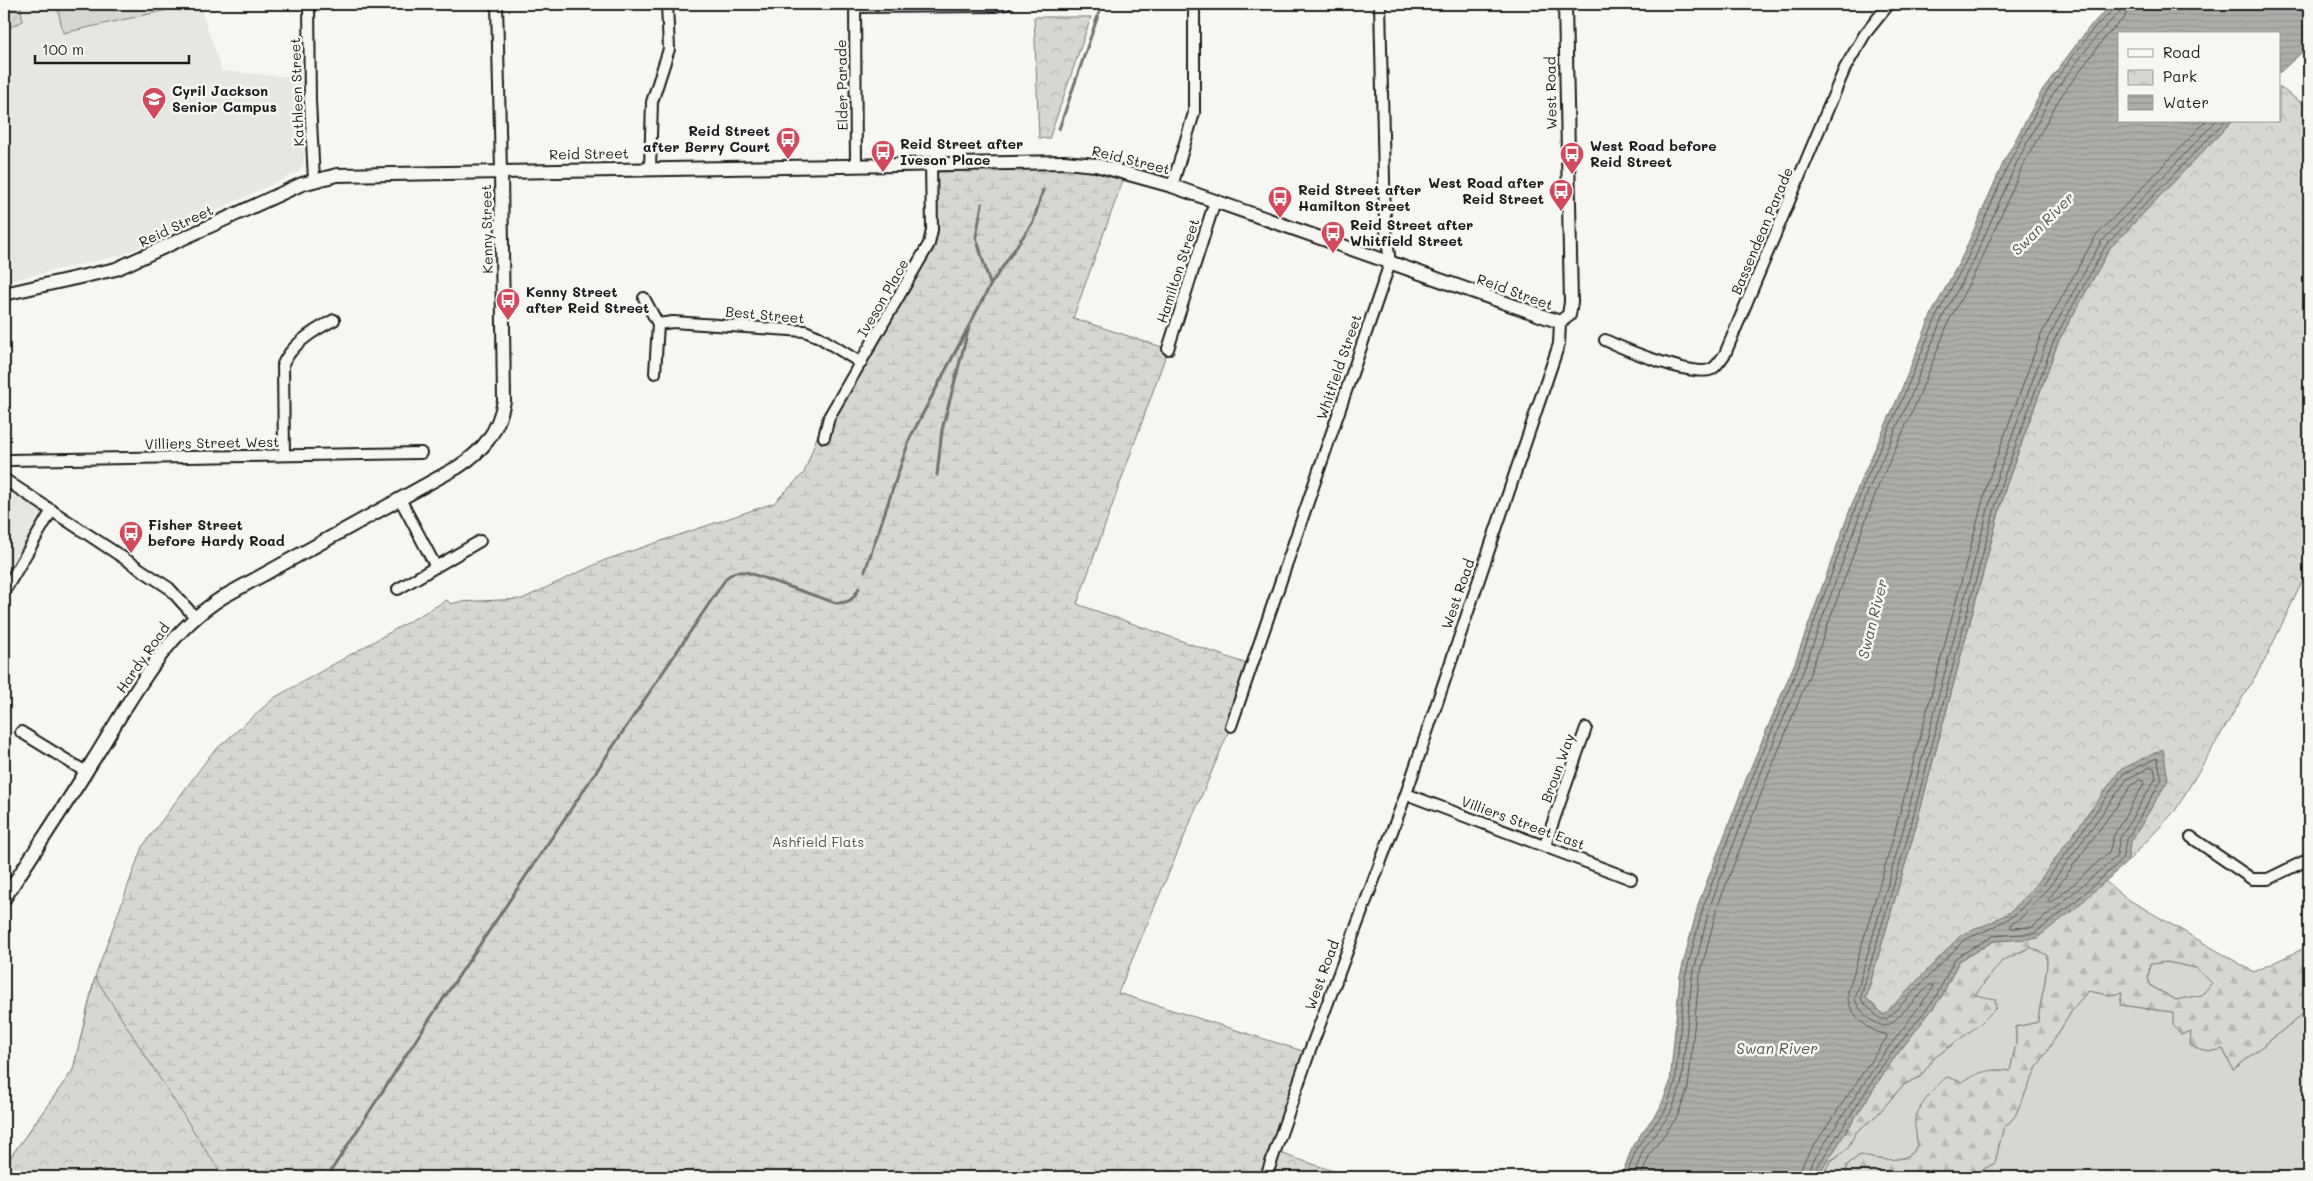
<svg xmlns="http://www.w3.org/2000/svg" width="2313" height="1181" viewBox="0 0 2313 1181" font-family="Mali,sans-serif">
<defs>
<pattern id="forest-firs" width="22" height="20" patternUnits="userSpaceOnUse" patternTransform="scale(1.25)"><rect width="22" height="20" fill="#d6d6d2"/><path d="M5 1l3.5 6h-7zM16 11l3.5 6h-7z" fill="#b7b7b4"/></pattern>
<pattern id="wetland-marsh" width="20" height="14" patternUnits="userSpaceOnUse" patternTransform="scale(1.25)"><rect width="20" height="14" fill="#d6d6d2"/><path d="M1 5h8M5 5V1M11 12h8M15 12V8" fill="none" stroke="#b7b7b4"/></pattern>
<pattern id="park-crowns" width="20" height="18" patternUnits="userSpaceOnUse" patternTransform="scale(1.25)"><rect width="20" height="18" fill="#d6d6d2"/><path d="M2 6a3 3 0 1 1 6 0M12 15a3 3 0 1 1 6 0" fill="none" stroke="#b7b7b4"/></pattern>
<pattern id="water-rules" width="6" height="5" patternUnits="userSpaceOnUse" patternTransform="scale(1.25)"><rect width="6" height="5" fill="#acaca9"/><path d="M0 2.5h6" fill="none" stroke="#939391"/></pattern>
</defs>
<rect width="100%" height="100%" fill="#f6f6f2"/>
<filter id="ink" filterUnits="userSpaceOnUse"><feTurbulence type="fractalNoise" baseFrequency=".02" numOctaves="2"/><feDisplacementMap in="SourceGraphic" scale="10" xChannelSelector="R" yChannelSelector="G"/><feConvolveMatrix kernelMatrix="1 2 1 2 8 2 1 2 1" color-interpolation-filters="sRGB"/></filter>
<g filter="url(#ink)">
<path fill="#e6e6e2" d="M20,4H199L222,71L303,78L304,163L298,172L122,255L4,282V30L23,21Z
M4,479L52,510L4,592Z"/>
<path fill="#d6d6d2" stroke="#797977" d="M57,4H189L190,5L63,33Z
M2031,947L2047,955C2048,978 2040,999 2038,1022L2016,1027V1044L2010,1071C1970,1065 1945,1096 1915,1119C1916,1126 1918,1135 1917,1143C1914,1166 1875,1160 1860,1155L1847,1165L1846,1177H1821L1830,1162L1847,1149L1856,1132L1877,1115L1903,1085L1920,1077L1934,1058L1980,1024L1996,1008L1975,996L1981,986L2002,961Z
M2167,962L2196,968L2213,982L2202,995L2176,1000L2151,986L2148,978L2150,964Z
M2088,991L2109,995L2122,993L2120,1005L2173,1012L2181,1035L2191,1031L2223,1049L2233,1070L2309,1009V1174L2306,1177H1975L1980,1171L1995,1163L2003,1129L2015,1116L2037,1067L2075,1006Z"/>
<path fill="url(#forest-firs)" stroke="#797977" fill-rule="evenodd" d="M2105,881L2124,897L2254,972L2309,946V1009L2233,1070L2223,1049C2211,1053 2201,1050 2190,1045L2191,1031L2181,1035L2173,1025V1012L2120,1005L2122,993L2109,995L2088,991L2075,1006L2037,1067L2015,1116L2003,1129L1995,1163L1980,1171L1975,1177H1952L1947,1171L1940,1177H1846L1847,1165L1860,1155C1875,1160 1915,1166 1917,1143C1917,1135 1914,1127 1915,1120C1917,1108 1937,1084 1947,1077L1962,1082C1978,1072 1991,1068 2010,1071L2016,1044V1027L2038,1022C2040,999 2048,978 2047,955L2030,947L2002,961L1975,995L1995,999L1996,1008L1980,1024L1934,1058L1920,1077L1903,1085L1877,1115L1856,1132L1847,1149L1830,1161L1822,1177H1817L1889,1065L1940,999L1959,961L1994,941L2037,938ZM2167,962L2196,968L2212,983L2202,995L2176,1000L2151,986L2148,978L2150,964Z"/>
<path fill="url(#wetland-marsh)" stroke="#797977" d="M1064,162L1126,172L1073,318L1168,349L1077,604L1250,665L1231,726L1118,993L1309,1053L1266,1177H4V1166L73,1070L95,977L142,847L212,753L274,698L447,600L451,604L458,602L522,599L605,560L774,503L804,473L825,415L927,245V164Z"/>
<path fill="url(#park-crowns)" stroke="#797977" d="M4,4H20L23,21L4,30Z
M1034,17H1091L1049,139L1039,138Z
M2279,87L2309,108V572L2302,582L2265,660L2175,811L2127,862L2130,843L2168,780L2040,880L2012,911L1937,960L1908,992L1884,1015L1866,998L1911,844L2006,486L2058,342L2110,248L2232,121H2279Z
M95,977L223,1177H4V1166L73,1070Z
M1274,1151L1351,1177H1266Z"/>
<path fill="url(#water-rules)" stroke="#727271" d="M2112,4H2309V46L2279,73V34H2119V121H2232L2110,248L2058,342L2006,486L1911,844L1866,998L1884,1015L1961,935L1992,922L2012,911L2040,880L2120,770L2163,749L2168,780L2130,843L2127,862L2072,911L2037,938L1994,941L1959,961L1940,999L1889,1065L1817,1177H1621L1633,1145L1660,1108L1670,1083L1680,976L1699,902L1748,774L1794,665L1860,482L1900,393L1932,313L1962,257L2005,159L2043,89L2091,25Z"/>
<g fill="none" stroke-linecap="round" stroke-linejoin="round">
<path stroke="#565654" stroke-width="1" d="M2151,767L2154,768L2156,778L2120,838L2116,857L2033,927L2011,928V924L2020,919L2049,887L2127,779Z
M2140,780L2143,781L2144,784L2114,835L2109,852L2060,896L2048,903V900L2132,785Z
M1626,1177L1637,1147L1665,1111L1675,1084L1685,977L1704,904L1753,776L1798,667L1864,484L1904,395L1937,315L1967,259L2010,161L2047,91L2094,28L2114,9L2115,4
M1633,1177L1643,1150L1670,1114L1681,1086L1692,978L1710,906L1759,778L1804,669L1870,486L1910,398L1942,318L1973,262L2016,164L2052,95L2099,33L2119,13L2122,4
M1641,1177L1650,1154L1677,1117L1688,1088L1699,979L1717,908L1766,781L1811,671L1877,489L1917,401L1949,321L1979,265L2022,167L2059,99L2105,37L2125,17L2129,4
M1800,1177V1170L1807,1156L1887,1037L1886,1034C1869,1033 1845,1011 1848,992L1893,839L1988,481L2041,335L2095,237L2206,121
M1807,1177L1813,1161L1880,1059L1933,988V985H1930L1892,1023L1885,1026C1874,1025 1858,1010 1855,999L1900,841L1995,483L2048,338L2101,242L2216,121
M1813,1177L1819,1164L1885,1062L1936,997L1955,958L1993,936L2035,933L2069,907L2122,860L2126,841L2162,779L2157,758L2123,774L2044,884L2016,914L1994,927L1964,940L1887,1019H1880L1862,1001L1861,996L1906,843L2001,485L2054,340L2106,245L2225,121"/>
<path stroke="#727271" stroke-width="3" d="M1059,129L1102,4
M982,204L976,237L990,284
M937,475L942,430L969,327
M865,571L910,438L991,284L1033,222L1043,190
M327,1177L421,1032L727,577L735,572H746L836,603C849,603 853,600 859,588"/>
<defs>
<path id="minor" d="M309,4L310,101L314,180
M497,4L501,171
M855,4L856,165
M855,7L996,6L1006,4
M650,168L652,102L669,49L667,4
M1172,186L1194,113V4
M644,298L658,324L673,322L805,331L819,337L861,363
M1605,340C1624,349 1694,378 1712,369C1717,366 1721,359 1725,354L1845,68L1865,34L1889,4
M1168,349L1215,201
M655,373L658,324
M824,437L829,417L929,244L932,230L931,163
M284,455L283,364C292,344 316,329 334,320
M4,463L10,460L421,453
M4,479L169,588L195,617
M400,499L436,567
M398,589L480,541
M4,592L52,510
M1231,726L1390,263L1385,223L1380,4
M21,732L86,772
M1406,794L1631,879
M2191,837L2252,879H2268L2309,859
M1545,845L1586,728
M1266,1177L1309,1053L1406,794L1559,344L1560,322"/>
<path id="tertiary" d="M4,294L116,269L302,184L337,175L1064,162L1096,165L1172,186L1560,322L1569,315L1571,302L1565,4
M4,899C33,853 64,808 92,762C130,702 162,635 223,597L458,467C484,450 498,432 504,401L501,171"/>
</defs>
<use href="#minor" stroke="#1c1c1c" stroke-width="14"/>
<use href="#tertiary" stroke="#1c1c1c" stroke-width="16"/>
<use href="#minor" stroke="#f6f6f2" stroke-width="10"/>
<use href="#tertiary" stroke="#f6f6f2" stroke-width="12"/>
</g>
</g>
<defs>
<symbol id="school-pin" viewBox="-11 -11 22 30"><path d="M0 17L-7.5 6A9.5 9.5 0 1 1 7.5 6Z" fill="#d1495b" stroke="#f6f6f2"/><path d="M0-5L7-2L0 1L-7-2ZM-4 1L0 2.5L4 1V4Q0 6-4 4Z" fill="#fff"/></symbol>
<symbol id="bus-pin" viewBox="-11 -11 22 30"><path d="M0 17L-7.5 6A9.5 9.5 0 1 1 7.5 6Z" fill="#d1495b" stroke="#f6f6f2"/><path d="M-5-6H5V4H4V6H2V4H-2V6H-4V4H-5ZM-3.5-4V0h7V-4ZM-3.5 1.2v1.5H-2V1.2ZM2 1.2v1.5H3.5V1.2Z" fill="#fff"/></symbol>
</defs>
<g fill-rule="evenodd">
<use href="#school-pin" x="140" y="85" width="28" height="38"/>
<use href="#bus-pin" x="774" y="125" width="28" height="38"/>
<use href="#bus-pin" x="869" y="138" width="28" height="38"/>
<use href="#bus-pin" x="1558" y="140" width="28" height="38"/>
<use href="#bus-pin" x="1547" y="177" width="28" height="38"/>
<use href="#bus-pin" x="1266" y="184" width="28" height="38"/>
<use href="#bus-pin" x="1319" y="219" width="28" height="38"/>
<use href="#bus-pin" x="494" y="286" width="28" height="38"/>
<use href="#bus-pin" x="117" y="519" width="28" height="38"/>
</g>
<g text-anchor="middle" stroke-width="5" stroke-linejoin="round" paint-order="stroke">
<g font-size="14" fill="#1c1c1c" stroke="#f6f6f2">
<text transform="translate(842 85) rotate(-91)" y="5">Elder Parade</text>
<text transform="translate(297 92) rotate(-92)" y="5">Kathleen Street</text>
<text transform="translate(1551 93) rotate(-91)" y="5">West Road</text>
<text transform="translate(589 154) rotate(-1)" y="5">Reid Street</text>
<text transform="translate(1131 160) rotate(14)" y="5">Reid Street</text>
<text transform="translate(176 226) rotate(-25)" y="5">Reid Street</text>
<text transform="translate(487 229) rotate(-91)" y="5">Kenny Street</text>
<text transform="translate(1762 231) rotate(-67)" y="5">Bassendean Parade</text>
<text transform="translate(1178 271) rotate(-72)" y="5">Hamilton Street</text>
<text transform="translate(1515 292) rotate(20)" y="5">Reid Street</text>
<text transform="translate(883 298) rotate(-60)" y="5">Iveson Place</text>
<text transform="translate(765 315) rotate(5)" y="5">Best Street</text>
<text transform="translate(1339 367) rotate(-71)" y="5">Whitfield Street</text>
<text transform="translate(212 443) rotate(-1)" y="5">Villiers Street West</text>
<text transform="translate(1458 594) rotate(-71)" y="5">West Road</text>
<text transform="translate(143 658) rotate(-55)" y="5">Hardy Road</text>
<text transform="translate(1558 768) rotate(-70)" y="5">Broun Way</text>
<text transform="translate(1523 823) rotate(20)" y="5">Villiers Street East</text>
<text transform="translate(1322 975) rotate(-70)" y="5">West Road</text>
</g>
<g font-size="14" font-weight="bold" fill="#1c1c1c" stroke="#f6f6f2" text-anchor="start">
<text x="172" y="96">Cyril Jackson<tspan x="172" dy="16">Senior Campus</tspan></text>
<text x="770" y="136" text-anchor="end">Reid Street<tspan x="770" dy="16">after Berry Court</tspan></text>
<text x="900" y="149">Reid Street after<tspan x="900" dy="16">Iveson Place</tspan></text>
<text x="1590" y="151">West Road before<tspan x="1590" dy="16">Reid Street</tspan></text>
<text x="1544" y="188" text-anchor="end">West Road after<tspan x="1544" dy="16">Reid Street</tspan></text>
<text x="1298" y="195">Reid Street after<tspan x="1298" dy="16">Hamilton Street</tspan></text>
<text x="1350" y="230">Reid Street after<tspan x="1350" dy="16">Whitfield Street</tspan></text>
<text x="526" y="297">Kenny Street<tspan x="526" dy="16">after Reid Street</tspan></text>
<text x="148" y="530">Fisher Street<tspan x="148" dy="16">before Hardy Road</tspan></text>
</g>
<g font-size="14" fill="#545453" stroke="#f6f6f2">
<text x="818" y="847">Ashfield Flats</text>
</g>
<g font-size="15" font-style="italic" fill="#565654" stroke="#f6f6f2">
<text transform="translate(2043 224) rotate(-45)" y="5">Swan River</text>
<text transform="translate(1873 619) rotate(-76)" y="5">Swan River</text>
<text x="1777" y="1054">Swan River</text>
</g>
</g>
<rect width="2313" height="1181" fill="none" stroke="#f6f6f2" stroke-width="20"/>
<rect x="10" y="10" width="2293" height="1161" fill="none" stroke="#1c1c1c" stroke-width="2" filter="url(#ink)"/>
<rect x="2118" y="32" width="162" height="90" fill="#f6f6f2" stroke="#9f9f9c"/>
<rect x="2128" y="49" width="25" height="8" fill="#f6f6f2" stroke="#9f9f9c"/>
<text x="2163" y="58" font-size="15" fill="#1c1c1c">Road</text>
<rect x="2128" y="70" width="25" height="15" fill="url(#park-crowns)" stroke="#9f9f9c"/>
<text x="2163" y="82" font-size="15" fill="#1c1c1c">Park</text>
<rect x="2128" y="95" width="25" height="15" fill="url(#water-rules)" stroke="#9f9f9c"/>
<text x="2163" y="108" font-size="15" fill="#1c1c1c">Water</text>
<path d="M35 55v8h154v-8" fill="none" stroke="#1c1c1c" stroke-width="2.5"/>
<text x="42" y="55" font-size="15" fill="#1c1c1c" stroke="#f6f6f2" stroke-width="4" paint-order="stroke">100 m</text>
</svg>
